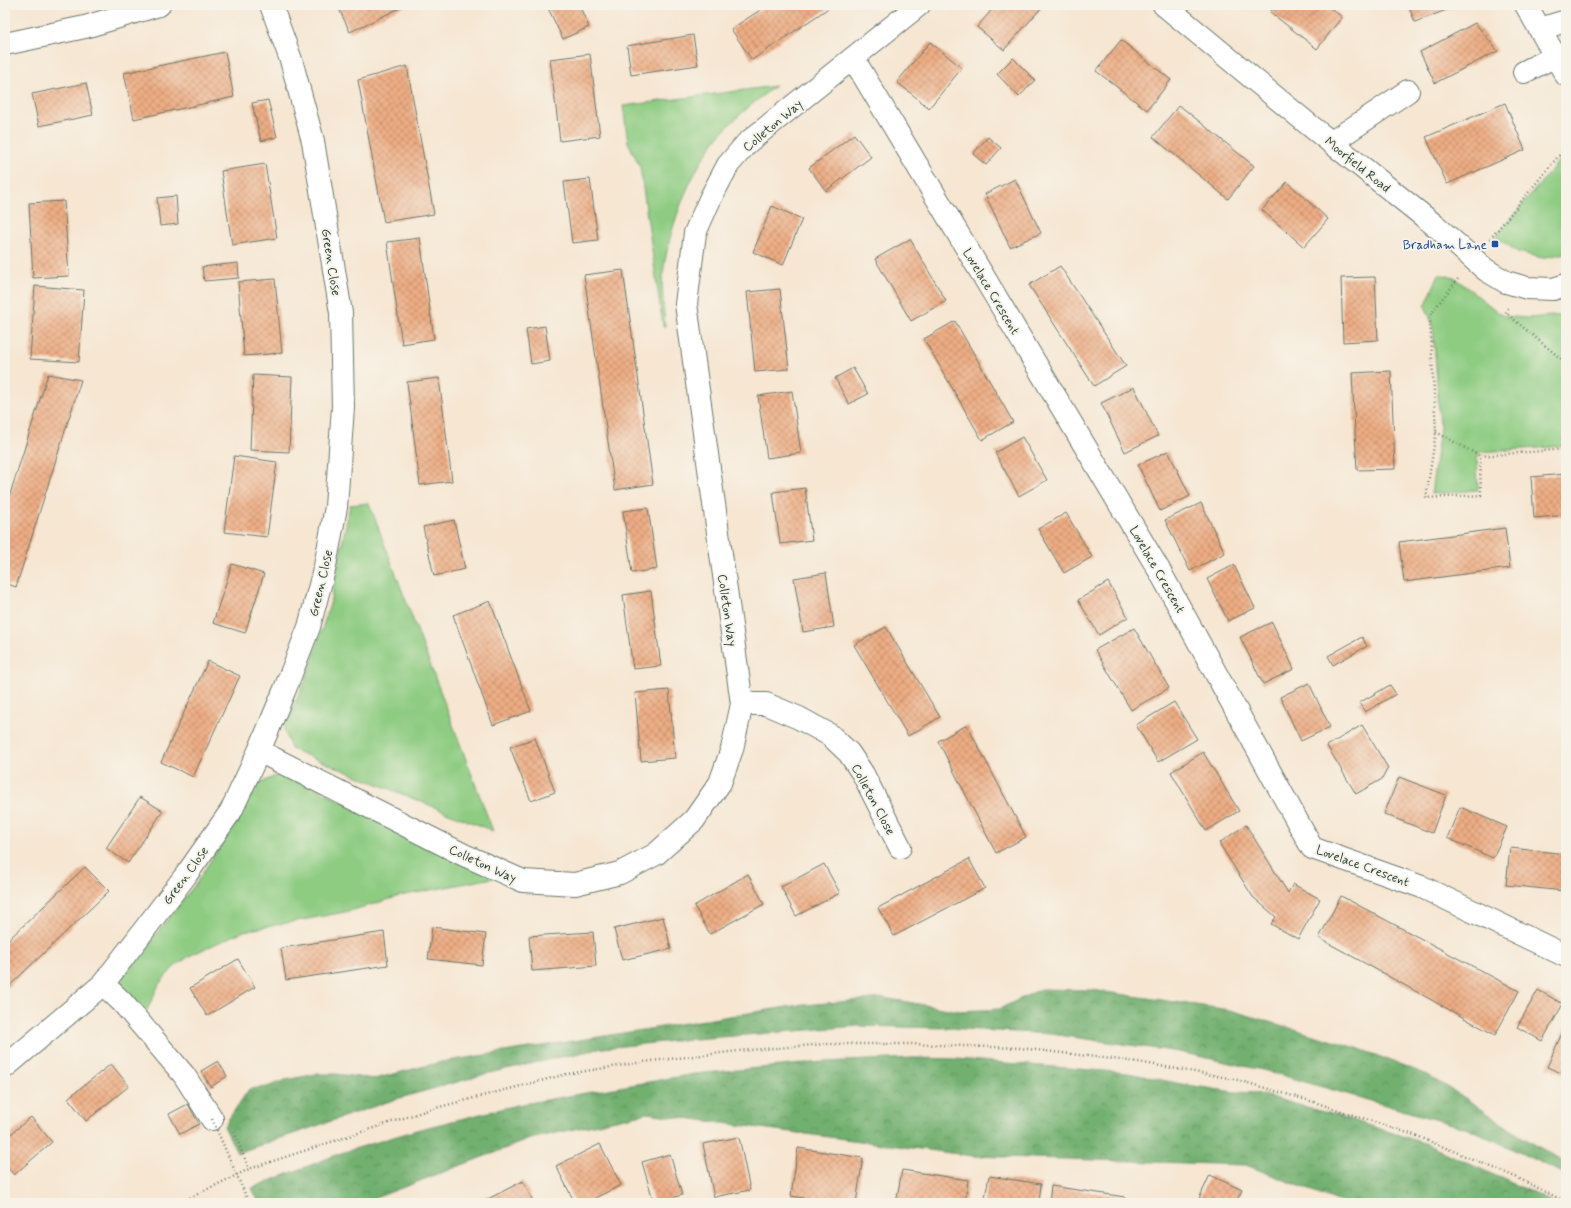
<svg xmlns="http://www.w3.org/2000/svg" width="1571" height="1208" viewBox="0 0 1571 1208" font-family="Mynerve,sans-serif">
<defs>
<pattern id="forest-crowns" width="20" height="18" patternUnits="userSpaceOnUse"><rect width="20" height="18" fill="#72b070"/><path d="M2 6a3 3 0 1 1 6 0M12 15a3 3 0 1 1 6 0" fill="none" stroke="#5d905d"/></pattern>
<pattern id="building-cross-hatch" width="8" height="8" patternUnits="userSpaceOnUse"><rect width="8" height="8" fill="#eead84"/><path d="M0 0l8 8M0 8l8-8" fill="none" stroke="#c08e6d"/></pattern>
</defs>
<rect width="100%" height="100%" fill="#f7f3e8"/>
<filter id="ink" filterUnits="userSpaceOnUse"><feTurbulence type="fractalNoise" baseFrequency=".025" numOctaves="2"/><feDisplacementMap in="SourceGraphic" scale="8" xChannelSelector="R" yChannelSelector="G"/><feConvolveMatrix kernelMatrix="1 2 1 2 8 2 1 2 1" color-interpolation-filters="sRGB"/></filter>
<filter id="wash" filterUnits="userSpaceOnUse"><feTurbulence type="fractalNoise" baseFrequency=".012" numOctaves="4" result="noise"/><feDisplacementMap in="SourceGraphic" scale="16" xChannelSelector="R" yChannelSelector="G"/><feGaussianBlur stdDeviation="0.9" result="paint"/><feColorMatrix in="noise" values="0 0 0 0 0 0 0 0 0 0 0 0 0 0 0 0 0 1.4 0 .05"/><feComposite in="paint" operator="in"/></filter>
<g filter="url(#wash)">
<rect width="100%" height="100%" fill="#f6e6d2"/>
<path fill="#8ecc82" stroke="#56845b" d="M775,86C752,104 726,124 709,149C685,186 669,230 663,274C661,290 664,309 665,326L663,327L640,167L628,142L623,106Z
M1566,152V253L1542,258L1518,252L1496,237Z
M1439,274L1455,278L1503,316L1527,318L1566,315V446L1480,452L1477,459L1478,490L1431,494L1440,428L1433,325L1425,306Z
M369,503L493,831L291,749L284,729L307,676L330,604L350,505Z
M277,775L291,776L498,877L400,896L350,911L244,931L191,955L174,967L159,984L144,1017L130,1001L120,980L197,882L259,784Z"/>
<path fill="url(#forest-crowns)" stroke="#487652" d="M1041,989L1092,990L1230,1010L1357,1048L1428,1075L1465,1098L1519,1135L1566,1163V1175L1475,1131L1267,1071L1179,1052L1051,1034L946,1028L858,1026L683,1040L603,1048L493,1072L396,1099L237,1153L224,1126L249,1089L267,1087L285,1080L317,1074H336L374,1079L441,1062L793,1006L884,998L959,1011L999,1009Z
M913,1058L956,1059L1129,1073L1181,1084L1234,1092L1256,1093L1349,1119L1424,1143L1555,1203H1343L1246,1165L973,1156L647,1113L530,1139L362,1203H259L252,1188L341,1153L420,1129L517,1105L694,1074L823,1062Z"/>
<g id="blocks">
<path fill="url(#building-cross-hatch)" d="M337,5H406L350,32Z
M579,5L589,27L563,39L547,6Z
M768,5H833L752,60L731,29Z
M996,5H1044L1004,50L977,27Z
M1276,5H1327L1342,17L1317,49L1270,12Z
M1408,5H1454V7L1415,22Z
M1475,23L1498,51L1435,83L1420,52Z
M693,35L698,65L631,75L627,46Z
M1121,40L1171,80L1147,110L1096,71Z
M930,42L962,68L929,108L897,82Z
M225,52L234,97L134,119L124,73Z
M590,54L600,136L560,141L550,59Z
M1013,58L1035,80L1019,97L997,74Z
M407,66L434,214L384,222L358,80Z
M86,83L93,115L39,126L32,94Z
M268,100L277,137L261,141L252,103Z
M1505,103L1525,150L1447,184L1426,137Z
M1179,105L1254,166L1228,199L1153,137Z
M854,134L871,157L826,191L809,168Z
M988,137L1001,148L986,165L973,154Z
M265,164L277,238L232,245L221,171Z
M590,179L598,240L572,243L564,182Z
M1015,179L1041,233L1010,247L985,194Z
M1287,182L1328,219L1304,247L1262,210Z
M176,196L178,224L160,226L157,198Z
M64,201L69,276L33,278L29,203Z
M772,206L802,219L783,265L753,252Z
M420,238L434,339L402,344L387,242Z
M910,239L946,301L911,321L875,259Z
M238,263L239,278L204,281L202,267Z
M1060,266L1126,366L1094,386L1029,285Z
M623,270L653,484L615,490L584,275Z
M1375,277L1378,340L1343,342L1341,278Z
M275,279L282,353L244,356L238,282Z
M35,286L84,290L79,362L30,359Z
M780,289L789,369L755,372L747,292Z
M955,321L1013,422L982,440L924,339Z
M545,326L550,361L531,364L526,329Z
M853,368L868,394L849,404L835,378Z
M1391,371L1395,469L1357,470L1352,373Z
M48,374L81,380L16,587L5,583V510Z
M253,375L292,377L289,452L250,450Z
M439,378L452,481L420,485L407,382Z
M1134,387L1158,436L1125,452L1101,403Z
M792,391L801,453L767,458L758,396Z
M1022,437L1047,480L1019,496L995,453Z
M1168,451L1190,496L1160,511L1138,465Z
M234,456L277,462L267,537L224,532Z
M1566,474V515L1534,518L1531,477Z
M805,488L812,540L780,544L773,492Z
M1201,503L1225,553L1190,571L1165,520Z
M648,508L657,569L632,573L623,511Z
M1066,513L1092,557L1064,573L1038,529Z
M454,520L465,569L434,576L423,527Z
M1505,528L1510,568L1404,582L1399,542Z
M232,564L264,574L245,633L213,623Z
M1234,565L1255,608L1228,621L1207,579Z
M826,573L834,627L803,632L794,578Z
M1108,582L1128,617L1099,635L1078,600Z
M651,591L661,666L633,669L623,595Z
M490,601L531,711L493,725L453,615Z
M1272,622L1294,669L1263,684L1240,637Z
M886,627L940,717L908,736L854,645Z
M1134,628L1169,688L1131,710L1095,650Z
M1362,637L1367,646L1333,665L1328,656Z
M208,661L240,676L193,777L161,762Z
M1309,683L1330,727L1301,741L1280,697Z
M1390,685L1396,694L1365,712L1359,703Z
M669,690L675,758L641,761L635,693Z
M1174,702L1197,739L1158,762L1136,725Z
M967,725L1026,837L996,853L938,741Z
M1362,725L1388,768L1382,779L1356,794L1327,746Z
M535,738L555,792L531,801L510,747Z
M1203,752L1239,811L1206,831L1171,772Z
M1399,777L1446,795L1432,833L1384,814Z
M140,797L163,811L128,863L106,848Z
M1460,807L1507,827L1493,858L1447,838Z
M1246,825L1288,893L1293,884L1320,899L1298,939L1271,924L1276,917L1253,897L1219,843Z
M1510,848L1566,854L1564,891L1506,885Z
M969,859L985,888L894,936L878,908Z
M824,864L840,893L796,916L781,887Z
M85,867L109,891L5,990V943Z
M748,874L764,904L710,934L694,906Z
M1341,896L1519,991L1495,1035L1319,938Z
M663,917L671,949L622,960L614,929Z
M432,927L486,934L482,965L428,959Z
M384,932L388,965L286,980L281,948Z
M593,932L596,966L532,971L529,936Z
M238,959L255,987L207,1016L190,988Z
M1538,990L1563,1004L1542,1041L1517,1027Z
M1566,1024V1075L1547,1067Z
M218,1061L227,1076L211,1087L201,1071Z
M111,1064L129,1086L86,1121L68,1098Z
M188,1104L199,1124L180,1134L169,1114Z
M31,1117L52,1142L14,1175L5,1165V1139Z
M739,1137L750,1190L714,1197L703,1144Z
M600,1144L621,1185L585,1203H575L556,1166Z
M798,1148L863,1158L856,1203H836L791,1196Z
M670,1154L682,1195L654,1203L642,1162Z
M902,1170L968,1180L965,1203H896Z
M1210,1175L1242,1190L1236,1203H1197Z
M989,1176L1041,1184L1039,1203H984Z
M523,1181L534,1203H480Z
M1051,1186L1125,1197L1124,1203H1049Z"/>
</g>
</g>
<g filter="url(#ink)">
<use href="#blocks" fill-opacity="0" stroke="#6a786b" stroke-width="1"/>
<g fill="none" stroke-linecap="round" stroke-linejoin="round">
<defs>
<path id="minor" d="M1164,5L1308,124L1437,227L1486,270L1506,282L1527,288L1553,289L1566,285
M1526,5L1566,75
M1540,29L1566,21
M5,44L85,27L159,5
M853,58L1159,570L1312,848L1422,887L1566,956
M1524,72L1556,56
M1332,142L1408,91
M742,704H766L799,718L830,735L849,753L863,774L900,847
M259,751L464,855L523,881L575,884L620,873L656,854L694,820L720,783L732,749L742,704L686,304L695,233L711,197L728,165L747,143L919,5
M103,984L122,1002L184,1075L212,1119
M5,1067L103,984L186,875L231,811L259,751L285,689L309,627L325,566L336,507L343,407L341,313L313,141L291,60L271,5"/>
</defs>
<use href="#minor" stroke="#6a786b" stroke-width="24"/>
<path stroke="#6a786b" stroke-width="2.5" stroke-dasharray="1 3" stroke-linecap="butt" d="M1490,239L1566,147
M1458,279L1435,308L1430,318L1436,432L1426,498L1481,495L1480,456L1566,449
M1508,308L1506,313L1566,363
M1436,432L1480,456
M234,1132L249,1169
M179,1203L249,1169L428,1110L567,1074L643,1062L738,1051L826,1044H910L1020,1048L1138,1062L1234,1079L1317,1103L1417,1136L1518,1178L1566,1202"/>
<use href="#minor" stroke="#fff" stroke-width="22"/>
<path stroke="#6a786b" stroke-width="2.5" stroke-dasharray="1 3" stroke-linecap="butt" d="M212,1119L249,1203"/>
</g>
</g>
<rect fill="#1a4fb4" stroke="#f7f3e8" stroke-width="1.5" x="1491" y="240" width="8" height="8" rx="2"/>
<g text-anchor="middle" stroke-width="4" stroke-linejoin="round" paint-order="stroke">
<g font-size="13" fill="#1f3d34" stroke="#f7f3e8">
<text transform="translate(772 125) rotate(-40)" y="5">Colleton Way</text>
<text transform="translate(1358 164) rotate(39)" y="5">Moorfield Road</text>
<text transform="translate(332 262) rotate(81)" y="5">Green Close</text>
<text transform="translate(992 291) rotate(59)" y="5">Lovelace Crescent</text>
<text transform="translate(1158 569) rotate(60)" y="5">Lovelace Crescent</text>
<text transform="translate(320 583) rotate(-77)" y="5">Green Close</text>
<text transform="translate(728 610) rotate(82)" y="5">Colleton Way</text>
<text transform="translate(874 799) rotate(62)" y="5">Colleton Close</text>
<text transform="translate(483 863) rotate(25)" y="5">Colleton Way</text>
<text transform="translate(1363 865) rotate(20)" y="5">Lovelace Crescent</text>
<text transform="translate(185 875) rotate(-54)" y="5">Green Close</text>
</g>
<g font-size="13" fill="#164399" stroke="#f7f3e8" text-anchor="end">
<text x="1487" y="249">Bradham Lane</text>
</g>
</g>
<rect width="1571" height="1208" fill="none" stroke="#f7f3e8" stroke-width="20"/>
</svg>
